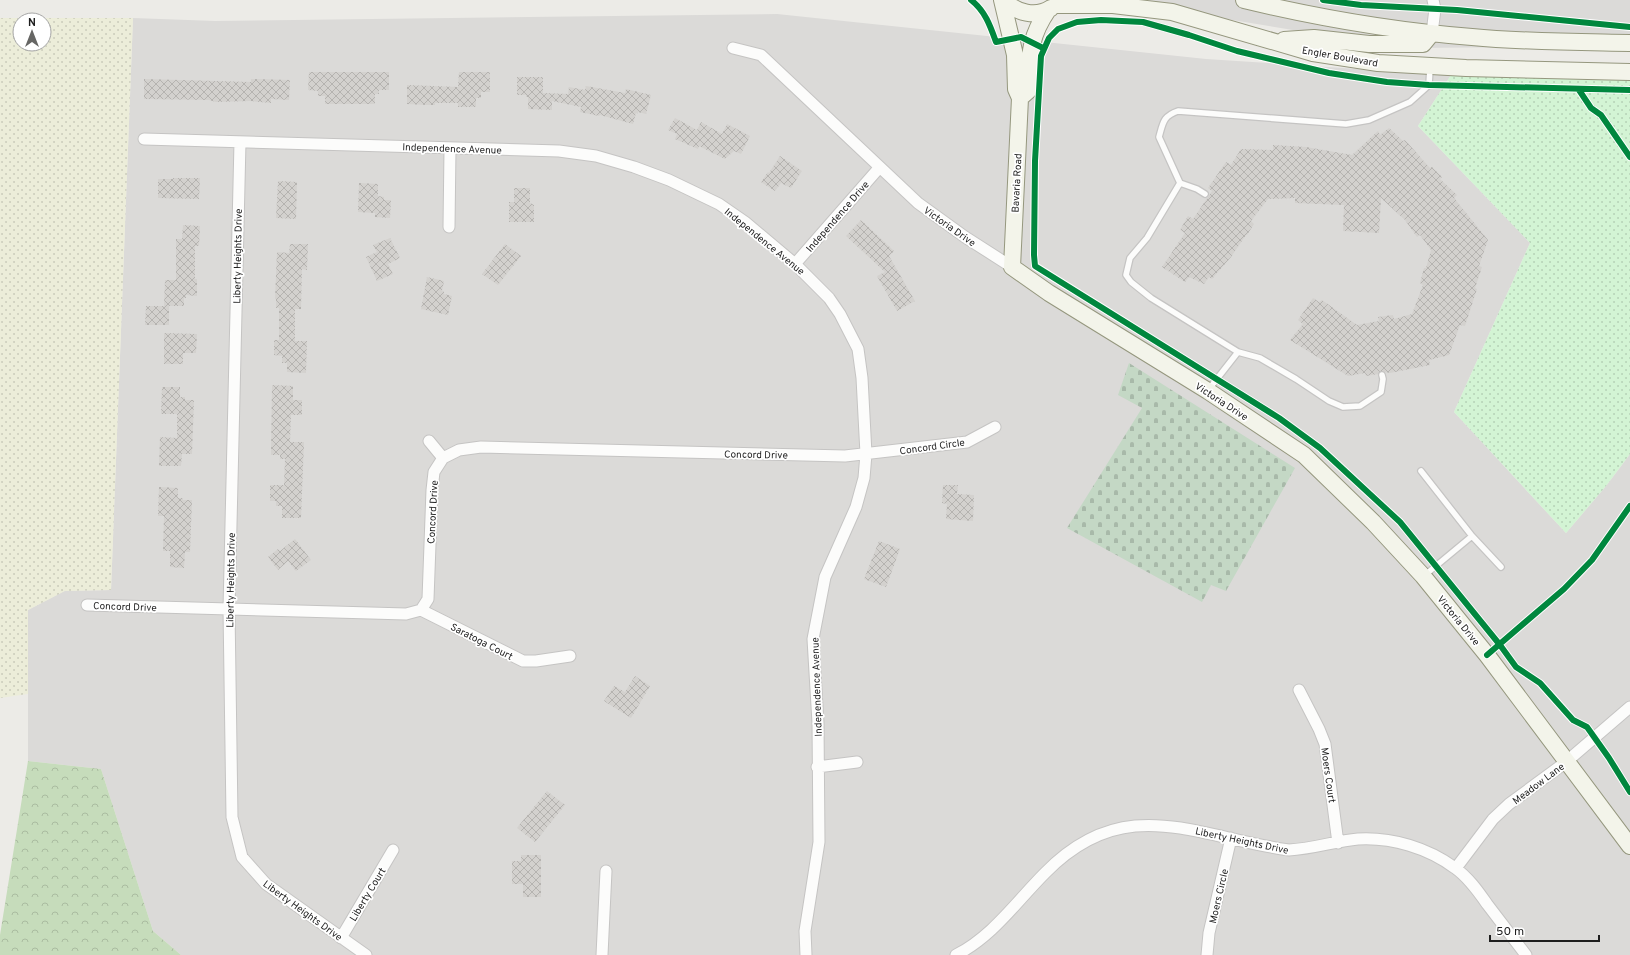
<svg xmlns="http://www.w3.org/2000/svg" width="1630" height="955" viewBox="0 0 1630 955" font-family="Overpass,sans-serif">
<defs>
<pattern id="farmland-dots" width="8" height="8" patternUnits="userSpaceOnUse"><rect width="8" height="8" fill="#ecedd9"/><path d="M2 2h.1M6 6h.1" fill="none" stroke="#cacbba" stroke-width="1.8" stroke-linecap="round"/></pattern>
<pattern id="forest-crowns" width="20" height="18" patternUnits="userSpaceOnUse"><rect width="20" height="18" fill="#c6dcbb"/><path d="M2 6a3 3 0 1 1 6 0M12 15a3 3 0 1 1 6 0" fill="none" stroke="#aabca0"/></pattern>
<pattern id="cemetery-stones" width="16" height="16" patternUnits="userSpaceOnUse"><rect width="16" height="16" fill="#c4d8c5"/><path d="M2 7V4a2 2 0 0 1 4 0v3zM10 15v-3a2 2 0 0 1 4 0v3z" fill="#a8b9a9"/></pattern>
<pattern id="park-dots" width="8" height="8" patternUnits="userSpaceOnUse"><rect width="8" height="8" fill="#d3f4d4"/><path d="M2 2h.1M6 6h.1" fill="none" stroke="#b5d1b6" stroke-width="1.8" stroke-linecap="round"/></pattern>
<pattern id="building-cross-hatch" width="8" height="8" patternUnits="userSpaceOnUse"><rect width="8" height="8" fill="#d3d1ce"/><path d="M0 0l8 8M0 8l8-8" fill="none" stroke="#b5b3b0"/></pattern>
</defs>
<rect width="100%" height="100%" fill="#ecebe7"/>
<path fill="#dbdad8" d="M1110,0H1630V46L1412,48L1323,35Z
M777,14L1206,59L1451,75L1418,126L1530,243L1454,412L1566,533L1606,486L1630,454V955H181L153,931L101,769L28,761V610L64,591L111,590L133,18L215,21Z"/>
<path fill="url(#farmland-dots)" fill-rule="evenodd" d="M0,18H133L111,590L65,591L28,610V694L0,698ZM20,20H44V44H20Z"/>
<path fill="url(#forest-crowns)" d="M28,761L101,769L153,931L181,955H0V935Z"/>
<path fill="url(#cemetery-stones)" d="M1129,363L1295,468L1226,591L1211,585L1202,602L1067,528L1142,408L1118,395Z"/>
<path fill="url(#park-dots)" d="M1451,75L1630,80V454L1606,486L1566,533L1454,412L1530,243L1418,126Z"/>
<path fill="url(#building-cross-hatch)" d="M309,72H389V90H379V94H375V104H325V96H318V91L308,90Z
M459,72H490V92H481V98H476V107H458V103H435V105H427L407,104V85L458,87Z
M517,77H543V93L568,94L569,87L585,90L586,86L625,93L626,89L651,95L646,114L638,112V114L636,113L633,124L600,115L599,116L580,112L581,107L552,101V110L528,109V97H526V95H517Z
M144,79L251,82V79L290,80L289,100L271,99V103L250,101L216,102L209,100L144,99Z
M675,118L697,130L701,122L722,134L727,124L750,136L741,154L734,151L725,159L699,146L698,149L675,139L677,134L668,130Z
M1389,128L1403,141L1405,140L1430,168L1432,167L1442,177L1440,179L1457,195L1454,198L1488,240L1479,266L1482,267L1475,288L1477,289L1465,326L1460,325L1449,355L1429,360L1430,365L1390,373L1381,371L1378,374L1366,376L1365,373L1348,376L1290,340L1303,324L1298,320L1313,298L1319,302L1322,300L1357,325L1379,321L1378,317L1393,315L1394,319L1412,314L1423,285L1420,283L1424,268H1426L1431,250L1420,235L1417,237L1405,220L1381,198L1379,233L1343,231L1344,205L1295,203V198L1268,199L1251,221L1254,224L1247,235H1246L1231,257L1212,279L1209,277L1204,284L1189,277L1185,282L1162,267L1185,233L1180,230L1188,216L1193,219L1212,191L1208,188L1226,162L1231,165L1241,149L1273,150V145L1306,147L1352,155L1378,131L1380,135Z
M780,156L802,171L791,188L781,183L775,191L761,182L768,172L769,173Z
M173,178H200L199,199L158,198V179H173Z
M278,181L297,182L296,219L276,218Z
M359,183L378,184V196L384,197V200H391L390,218L375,217V213L358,212Z
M514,188H530V203L534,205V222H509V202H514Z
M861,220L894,251L889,256L915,301L897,311L877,276L885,272L846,236Z
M183,225L200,226L199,246H195V279H197V296L186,295V298H184V306H164L165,280H176V239H182Z
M390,238L400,258L388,264L393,274L377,281L366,257L377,252L373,245Z
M290,244H308L307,270L302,269L301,309H295V341H307L306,373L287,372V363H282V356L274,355V340H279V308H276V299H275L277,252L289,253Z
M505,244L521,256L498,285L482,274Z
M427,277L444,281L442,291L444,292V294L452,296L448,315L421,309Z
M146,306H169V325H145Z
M164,333L197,334L196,353H183V364H164Z
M272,385L293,386V400H302V415H291L290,442H304L301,518H282V506H276V501H270V485H284L285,459H280V455H271Z
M162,387H180V397H185V400H194L192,454H182L181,466H159L160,437L177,438V414H161Z
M943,485H958L957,494L974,495L973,521L946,519L947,504L942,503Z
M159,487L178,488V498H183V500H192L190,552H185L184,568L170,567V551H163L164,516H158Z
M295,539L311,560L296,571L288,561L278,570L268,557L278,549L280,551Z
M879,541L900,549L886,587L864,579Z
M635,676L650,686L631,718L604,701L614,686L625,692Z
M547,791L565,805L535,842L517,828Z
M521,855H541V897H523V884H512V861H521Z"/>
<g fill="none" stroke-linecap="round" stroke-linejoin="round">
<defs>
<path id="lane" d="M1180,183L1197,189L1205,194
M1238,352L1260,358L1296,379L1329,401L1343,407L1360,406L1381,392L1383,379L1382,375
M1209,389L1238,352L1151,298L1131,282L1126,275L1130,258L1147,238L1180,183L1159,137C1163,123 1163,116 1178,111L1346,124L1369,120L1410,102L1429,85L1430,68
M1421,471L1472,536L1425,575
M1472,536L1501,567"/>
<path id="street" d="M1432,33L1435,9L1433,0
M733,48L761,55L918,203L965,237L1012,267
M144,139L559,151L596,156L634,167L669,180L719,204L745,222L795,264L829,298L840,314L858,349L862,378L866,454L864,478L856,507L825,577L813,639L818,723L819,842L805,931L806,955
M240,142L229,609L232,817L242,857L266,884L366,955
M449,227L450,149
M795,264L879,168
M429,441L443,458
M87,605L406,614L421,610L428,599L432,490L434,472L443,458L459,450L481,447L845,456L967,442L995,427
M421,610L523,661H536L570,656
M1299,690L1319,729L1325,744L1338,843
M817,767L857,762
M1456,868L1493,819L1509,804L1566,762L1630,707
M341,938L393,850
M602,955L606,871
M956,955C993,936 1016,902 1045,873C1125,791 1195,837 1289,850C1313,849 1335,841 1358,839C1392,837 1428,848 1455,868C1468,877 1478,891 1487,904C1500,921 1513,938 1526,955
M1207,955L1209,933L1231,838"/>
<path id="secondary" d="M1002,0L1015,55L1016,89L1020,98L1012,267L1049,293L1208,391L1304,455L1373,522L1423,576L1487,655L1630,846
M1004,0C1016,13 1036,18 1051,8
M1244,0C1319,18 1395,31 1472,37C1524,42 1577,42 1630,43
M1056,5H1113L1172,12L1313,53L1378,63L1466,68L1630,72
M1284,40L1314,38L1369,44H1423L1432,33
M1020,98L1028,91C1030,57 1028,39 1048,10"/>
</defs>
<use href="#lane" stroke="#c5c4c3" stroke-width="8"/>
<use href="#street" stroke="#c5c4c3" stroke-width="13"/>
<use href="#secondary" stroke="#95977e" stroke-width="18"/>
<use href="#lane" stroke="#fcfcfb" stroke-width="5.5"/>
<use href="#street" stroke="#fcfcfb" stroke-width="11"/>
<use href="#secondary" stroke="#f3f4ea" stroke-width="16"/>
<defs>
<path id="cycleway" d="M971,0C985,11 990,25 996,42L1021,37L1043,48
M1323,0L1361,5L1457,10L1630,27
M1579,90L1591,108L1601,115L1630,157
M1630,90L1429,85L1387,82L1329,73L1237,51L1189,35L1143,22L1101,20L1077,22L1058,29L1049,38L1041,56L1035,161L1034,255L1035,266L1279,418L1320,448L1400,522L1500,645L1516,667L1540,683L1573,720L1587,727L1609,758L1630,792
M1487,655L1564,589L1592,560L1630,506"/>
</defs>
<use href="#cycleway" stroke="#fff" stroke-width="8"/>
<use href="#cycleway" stroke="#00873e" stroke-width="6"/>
</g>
<g text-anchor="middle" stroke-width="3.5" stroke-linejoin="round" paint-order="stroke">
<g font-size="10" fill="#1e1e1e" stroke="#fff">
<text transform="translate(1340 56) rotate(10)" y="4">Engler Boulevard</text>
<text transform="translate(452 148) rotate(2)" y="4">Independence Avenue</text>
<text transform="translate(1016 183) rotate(-87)" y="4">Bavaria Road</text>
<text transform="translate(837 216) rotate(-49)" y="4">Independence Drive</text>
<text transform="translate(950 226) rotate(35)" y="4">Victoria Drive</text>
<text transform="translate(765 241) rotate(39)" y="4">Independence Avenue</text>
<text transform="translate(237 256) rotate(-89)" y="4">Liberty Heights Drive</text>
<text transform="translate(1222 401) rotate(33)" y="4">Victoria Drive</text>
<text transform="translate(932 446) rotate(-8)" y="4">Concord Circle</text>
<text transform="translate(756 454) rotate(1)" y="4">Concord Drive</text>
<text transform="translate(432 512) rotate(-87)" y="4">Concord Drive</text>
<text transform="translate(230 580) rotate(-89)" y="4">Liberty Heights Drive</text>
<text transform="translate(125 606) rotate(2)" y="4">Concord Drive</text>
<text transform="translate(1459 620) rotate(51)" y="4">Victoria Drive</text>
<text transform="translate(482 641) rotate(27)" y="4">Saratoga Court</text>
<text transform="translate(816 687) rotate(-92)" y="4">Independence Avenue</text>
<text transform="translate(1329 775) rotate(82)" y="4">Moers Court</text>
<text transform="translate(1538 783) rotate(-37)" y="4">Meadow Lane</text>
<text transform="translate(1242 840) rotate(12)" y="4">Liberty Heights Drive</text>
<text transform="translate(367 894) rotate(-59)" y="4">Liberty Court</text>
<text transform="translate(1218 896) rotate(-77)" y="4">Moers Circle</text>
<text transform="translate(303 910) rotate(36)" y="4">Liberty Heights Drive</text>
</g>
</g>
<g transform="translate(32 32)"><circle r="19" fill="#ffffff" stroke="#a5a5a5"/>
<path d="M0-3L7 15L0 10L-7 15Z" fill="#666664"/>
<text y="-6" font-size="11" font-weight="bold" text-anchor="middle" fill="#1e1e1e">N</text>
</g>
<path d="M1490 935v6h109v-6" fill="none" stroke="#1e1e1e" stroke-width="2"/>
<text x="1496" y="935" font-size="12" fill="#1e1e1e" stroke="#ffffff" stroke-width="3" paint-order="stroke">50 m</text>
</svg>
